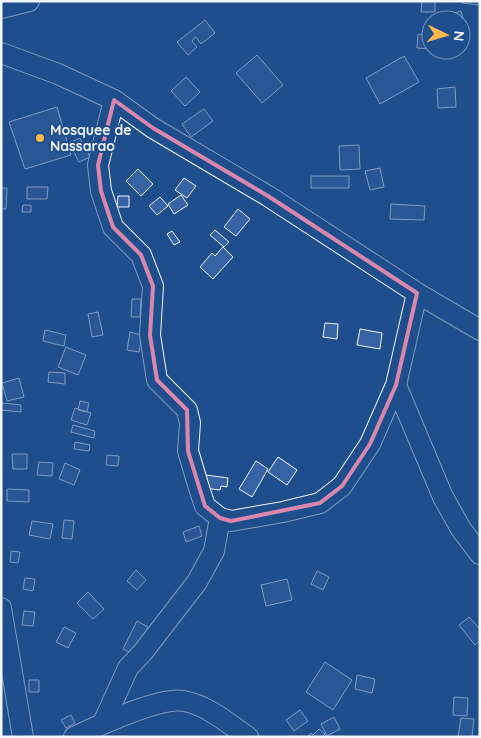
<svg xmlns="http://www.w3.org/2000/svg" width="481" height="738" viewBox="0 0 481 738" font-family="Quicksand,sans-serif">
<rect width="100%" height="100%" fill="#1f4e8c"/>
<path fill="#3563a3" stroke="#f2f6ff" d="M422,1H435V12H421Z
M462,1H479L478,5L462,3Z
M461,11L463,19L448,20L446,16Z
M205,20L215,33L201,44L196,37L192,41L197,47L188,55L177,42Z
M418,34L431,36V49L417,48Z
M257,55L283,85L262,103L236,73Z
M404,56L419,82L380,104L366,78Z
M186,77L200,92L185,106L171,91Z
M455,87L456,107L438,108L437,89Z
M57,107L71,155L25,169L9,122Z
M204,109L213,121L191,137L182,124Z
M80,138L90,157L79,162L69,143Z
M359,145L360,169L340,170L339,146Z
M380,168L384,187L370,190L365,171Z
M138,169L153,184L141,196L126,181Z
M311,176H349V188H311Z
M184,178L196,186L187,198L175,190Z
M27,187H48L47,199H27Z
M1,188H7L6,209H1Z
M181,195L188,205L174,214L168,204Z
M118,196H129V207H117Z
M160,197L168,206L157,215L149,206Z
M391,204L425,206L424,220L390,219Z
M23,205H31V212H22Z
M238,209L250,219L236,236L224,227Z
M215,230L229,242L224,247L210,235Z
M172,231L180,242L174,245L167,234Z
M223,247L233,257L213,279L200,267L212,253L215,256Z
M132,299H141L140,317H131Z
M98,312L103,335L92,337L88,314Z
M325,323L338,324L337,339L323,337Z
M360,329L382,333L380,349L357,345Z
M45,330L66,335L64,346L43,341Z
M130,332L142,335L139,352L127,350Z
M66,347L86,355L78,375L58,367Z
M49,372L65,373V384L48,382Z
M19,378L24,397L7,401L2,383Z
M80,401L89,403L87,412L78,410Z
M2,403L21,405V412L1,410Z
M75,408L91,413L87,425L71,420Z
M73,425L95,431L94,438L71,432Z
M75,442L90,445L89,451L74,449Z
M12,454H27V469H13Z
M107,455L119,456L118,466L106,465Z
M278,457L297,470L287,485L268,472Z
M256,461L268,469L252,497L239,489Z
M39,462L53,463L52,476L37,475Z
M65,463L80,470L74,485L59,479Z
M206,475L228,478L227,487L221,486L220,490L204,488Z
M7,489L29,490V502L7,501Z
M64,520L74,521L72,539L62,538Z
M32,521L53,524L50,539L29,535Z
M199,526L202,536L186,542L183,532Z
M11,551L20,552L18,563L10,562Z
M136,570L146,580L137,590L127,581Z
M317,571L329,577L323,590L311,584Z
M25,578L35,579L33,591L23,589Z
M287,579L292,600L266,606L261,585Z
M88,592L104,609L93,619L77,603Z
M24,611L35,612L33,626L22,625Z
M469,617L480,629V641L475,645L459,625Z
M137,621L148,627L135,655L123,649Z
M64,627L76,633L68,648L56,642Z
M325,662L352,680L333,710L306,692Z
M357,675L375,679L372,693L355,689Z
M29,680H39V692H29Z
M454,697L468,698L467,716L453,715Z
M300,710L308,721L294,731L286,720Z
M71,715L75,723L66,728L61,720Z
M334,717L340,729L327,736L321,724Z
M461,718L474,719L472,737H458Z
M319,729L325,734L322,737H307L311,733L313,735Z"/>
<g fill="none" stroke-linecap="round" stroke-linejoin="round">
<defs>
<path id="minor" d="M1,8L29,1
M1,53L58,74L114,100L153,128L268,196L417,293L480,330
M114,100L98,165L101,191L113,227L141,255L153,286L150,335L157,380L187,410L190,423L188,451L199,488L205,506L220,518L231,521L283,512L320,503L342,486L370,444L396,385L417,293
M396,385L443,497L461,529L480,554
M1,608L23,737
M103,723L128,668L143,652L197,582L214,551L220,518
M74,737C98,726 160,696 184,701C207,705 229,724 248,737"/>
</defs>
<use href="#minor" stroke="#f2f6ff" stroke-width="22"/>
<use href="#minor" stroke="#1f4e8c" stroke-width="20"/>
</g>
<path d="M0 0H481V738H0ZM114,100L153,128L268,196L417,293L396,385L370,444L342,486L320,503L231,521L220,518L205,506L188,451L187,410L157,380L150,335L153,286L141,255L113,227L101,191L98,165Z" fill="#1f4e8c" fill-opacity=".55" fill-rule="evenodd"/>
<path fill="none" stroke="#da87ad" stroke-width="4" stroke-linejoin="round" d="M114,100L153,128L268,196L417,293L396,385L370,444L342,486L320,503L231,521L220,518L205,506L188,451L187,410L157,380L150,335L153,286L141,255L113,227L101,191L98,165Z"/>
<circle fill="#ffb74d" stroke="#1f4e8c" stroke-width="2" cx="40" cy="138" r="5"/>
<g text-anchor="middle" stroke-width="4" stroke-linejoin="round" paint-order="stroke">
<g font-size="14" font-weight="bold" fill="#f2f6ff" stroke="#1f4e8c" text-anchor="start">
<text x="50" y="135">Mosquee de<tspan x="50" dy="16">Nassarao</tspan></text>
</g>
</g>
<rect width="481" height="738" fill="none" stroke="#f2f6ff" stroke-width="5"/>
<g transform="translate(446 35) rotate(95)"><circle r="24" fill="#1f4e8c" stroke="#7391ba"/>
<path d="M0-4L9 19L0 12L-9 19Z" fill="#ffb74d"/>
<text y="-8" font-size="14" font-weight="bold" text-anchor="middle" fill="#f2f6ff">N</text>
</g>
</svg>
